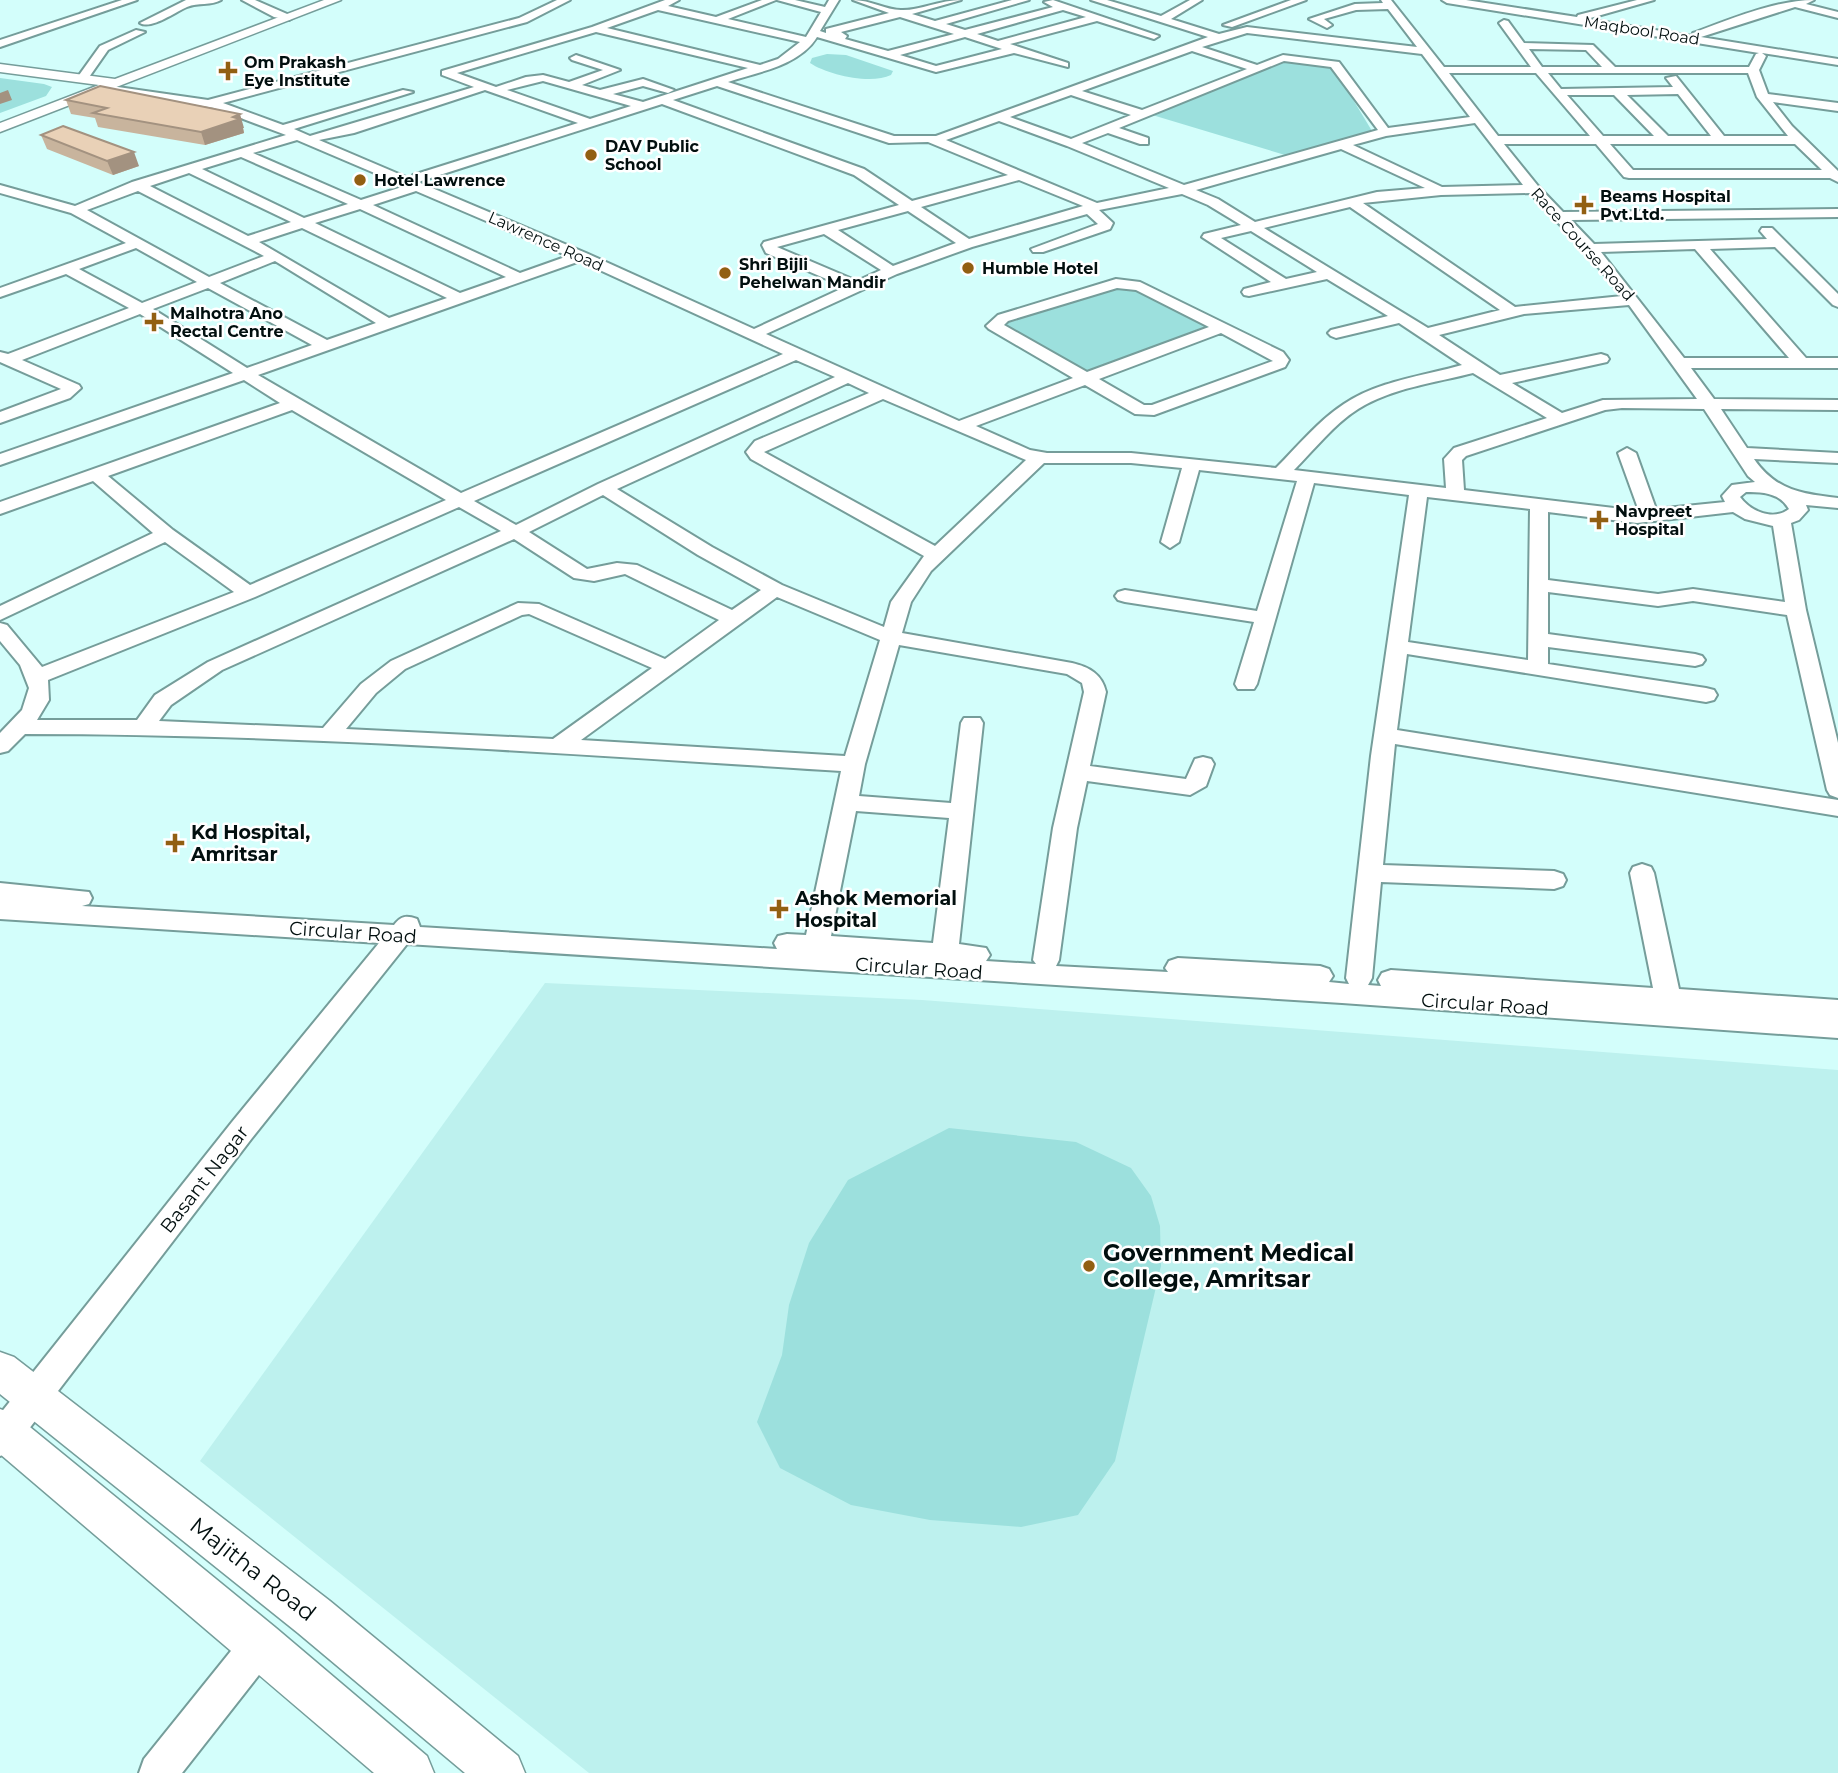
<svg xmlns="http://www.w3.org/2000/svg" width="1838" height="1773" viewBox="0 0 1838 1773" font-family="Montserrat,sans-serif">
<rect width="100%" height="100%" fill="#d3fefb"/>
<path fill="#bdf1ee" d="M545,983L922,1000L1838,1070V1773H589L200,1461Z"/>
<path fill="#9ce0dd" d="M827,54L846,55L893,71L891,75C871,85 828,75 810,63L812,58Z
M1284,59L1331,63L1372,131L1285,155L1149,114Z
M0,78L44,84L52,87L46,96L0,113Z
M1110,287L1137,288L1214,327L1087,375L997,326Z
M949,1128L1076,1142L1131,1168L1151,1196L1160,1226L1161,1266L1115,1461L1078,1515L1021,1527L930,1520L851,1505L780,1468L757,1422L782,1355L789,1305L809,1243L848,1180Z"/>
<g fill="none" stroke-linecap="round" stroke-linejoin="round">
<defs>
<path id="minor" d="M122,0H137L0,47V40Z
M186,0H221C211,6 198,2 187,7C175,12 151,30 140,23Z
M242,0H255L294,17L289,20L274,17Z
M557,0H570L527,22L223,103L283,125L403,90L413,92L294,129L310,136L474,87L442,75V71L592,27L665,0H679L668,6L716,17L762,0H776L728,19L806,37L821,12L777,0H795L825,7L829,0H839L820,31L826,33V29L889,13L853,0C871,0 885,10 901,10C918,11 940,0 961,0L912,14L935,21L1012,0H1029L946,24L965,30L1053,7L1044,2L1053,0L1159,36L1154,39L1097,21L1010,44L1068,63V67L1014,53L936,72L817,37C799,66 758,72 728,82L894,136H936L1208,37L1091,0H1107L1161,16L1190,0H1202L1171,19L1219,34L1247,27L1417,47L1388,9L1356,10L1324,19L1332,25L1327,28L1309,19L1355,4L1383,3L1381,0H1391L1444,67H1531L1499,23L1504,20L1508,21L1524,43L1593,45L1615,67H1749L1756,54L1759,53L1447,3L1442,0H1466L1577,17L1578,15L1637,0H1654L1587,19L1692,36L1693,33C1731,19 1776,0 1814,0L1806,4L1838,12V18L1795,7L1701,37L1838,59V65L1762,53L1766,56L1759,70L1768,94L1838,103V111L1773,102L1792,126L1838,171V182L1830,178H1629L1624,177L1596,144H1504L1538,186L1563,212L1838,209V217L1571,220L1594,244L1767,239L1760,231L1762,228H1772L1838,294V307L1833,305L1775,247L1710,249L1806,358H1838V368H1691L1714,399L1838,400V410L1721,409L1747,448L1838,453V463L1754,459C1776,491 1803,494 1838,498V508L1806,505L1808,510L1799,520L1791,523L1806,610L1838,743V798L1830,795L1827,790L1787,615L1693,601L1658,606L1548,592V634L1695,654L1702,656L1705,660L1702,664L1695,666L1548,647V664L1706,688L1714,690L1717,695L1714,700L1706,702L1407,654L1397,730L1838,800V816L1395,744L1383,865L1554,871L1563,874L1566,880L1563,886L1554,889L1381,882L1372,978L1368,985L1381,986L1378,980L1382,973L1391,970L1653,988L1630,873L1633,867L1642,864L1651,867L1654,873L1679,989L1838,1000V1038L1342,1003L407,944L252,1138L12,1451L0,1456V1414L232,1122L379,943L0,919V901L23,902L0,901V883L89,892L92,898L89,904L82,906L394,925C401,916 406,915 417,919L420,927L777,949L774,943L778,936L787,934L806,935L841,771C570,754 297,734 25,734L8,751L0,753V733L22,710L29,688L20,665L0,641V623L7,625L42,667L234,592L165,542L0,620V606L153,533L93,481L0,514V502L280,403L244,380L0,465V454L233,373L140,314L22,360L79,385L81,388L70,398L0,423V412L61,389L0,362V352L8,354L129,308L66,274L0,297V288L126,243L71,213L0,193V185L75,206L132,182L286,135L214,108L108,90L102,87L104,85L208,100L519,18ZM658,10L800,42L778,59L760,65L607,28ZM1063,10L1086,17L998,41L977,34ZM900,17L954,34L888,51L845,39L847,36L841,32ZM596,32L748,68L643,102L613,94L643,86L668,93L674,90L643,79L600,90L582,85L620,70L576,55L570,58L572,60L603,70L569,82L543,75L526,77L496,87L457,73ZM1247,33L1422,54L1470,117L1388,128L1339,62L1283,55L1257,65L1202,47ZM965,37L1002,49L936,66L900,55ZM1529,49L1586,50L1602,67H1542ZM1192,51L1247,69L1142,110L1082,91ZM1284,61L1331,67L1378,130L1184,185L1082,143L1108,133L1140,144H1148V138L1119,128ZM1449,73H1536L1590,136H1498ZM1548,73H1748L1757,97L1788,136H1724L1676,76L1666,78L1673,87L1561,89ZM543,81L631,106L590,119L507,90ZM717,86L889,143L928,142L1008,175L912,201L864,169L673,100ZM485,90L578,123L413,175V180L319,140L354,133ZM1678,94L1711,136H1668L1627,95ZM1071,95L1131,115L1071,139L1010,117ZM1567,95H1614L1654,136H1603ZM662,104L854,175L899,205L764,242L762,245L766,253L845,287L754,329L586,253L418,182ZM999,121L1067,146L1169,188L1097,203L946,140ZM1475,123L1523,185L1442,187L1353,145L1386,136ZM297,140L405,186L361,200L253,153ZM1610,144H1795L1822,170H1633ZM1341,149L1425,188L1377,192L1255,222L1218,199L1196,190ZM241,157L348,204L304,218L202,169ZM189,173L291,222L248,236L150,186ZM1019,180L1083,206L969,239L921,207ZM138,191L264,256L209,277L87,210ZM416,191L568,256L520,273L373,205ZM1530,193L1585,251L1622,296L1515,307L1363,203L1441,195ZM1182,194L1208,205L1241,225L1204,234L1202,237L1271,282L1244,289L1242,292L1244,295L1249,296L1327,279L1388,316L1331,330L1328,333L1331,336L1336,338L1399,323L1462,365C1423,376 1378,381 1344,404C1318,421 1298,446 1276,468L1131,453H1047L1030,450L976,426L1085,385L1135,414L1154,415L1285,367L1289,360L1283,352L1140,282L1116,279L998,315L986,326L989,329L1073,378L959,421L766,334L897,274L972,247L1087,214L1098,224L1031,249L1033,252H1043L1110,229L1113,223L1099,210ZM1350,207L1500,310L1428,328L1264,228ZM360,209L506,277L460,293L315,223ZM908,211L956,243L893,266L838,230ZM302,228L447,298L389,318L259,242ZM1251,231L1317,272L1286,279L1221,238ZM824,234L881,270L857,281L777,247ZM136,248L197,282L142,303L79,269ZM1695,249L1789,358H1684L1601,252ZM275,261L376,323L327,340L220,283ZM580,261L783,354L461,493L258,375ZM208,288L312,345L247,368L153,309ZM1117,288L1136,290L1209,327L1087,372L1004,325L1008,321ZM1629,305L1697,399L1603,400L1562,413L1512,383L1607,362L1609,359L1607,356L1601,354L1500,375L1439,335L1524,314ZM1221,333L1273,361L1152,405H1144L1099,379ZM796,360L835,377L598,484L516,525L474,501ZM1473,373L1547,418L1454,448L1444,459L1446,488L1294,470C1315,449 1333,425 1358,409C1392,388 1434,383 1473,373ZM848,383L869,393L755,441L746,452L751,459L924,556L891,602L884,627L782,585L712,547L617,489ZM883,399L1026,460L935,546L764,452ZM1622,408L1704,409L1748,476L1755,482L1732,485L1722,496L1725,502L1656,509L1636,453L1627,448L1618,453L1639,511L1464,490L1462,460L1466,456L1605,410ZM292,410L446,500L250,585L173,530L108,476ZM1044,463H1131L1182,468L1161,542L1170,548L1179,542L1199,470L1297,481L1257,611L1125,590L1118,592L1115,596L1118,600L1125,602L1254,622L1235,684L1238,689H1254L1257,684L1314,483L1409,495L1371,756L1346,978L1349,984L1329,982L1333,976L1329,969L1320,966L1178,958L1169,961L1165,968L1168,972L1056,966L1059,960L1077,828L1087,781L1190,795L1206,786L1214,764L1211,759L1203,757L1195,759L1186,779L1090,766L1106,692C1102,674 1089,667 1072,663L902,633L911,602L931,571ZM1746,492C1763,492 1780,493 1789,509C1774,521 1751,512 1740,497ZM603,495L698,555L761,590L732,610L637,565L617,563L587,569L529,532ZM1427,497L1530,509L1528,660L1408,642ZM459,507L501,531L208,662L155,695L137,720H37L49,700L48,680L255,597ZM1548,512L1637,523L1733,512L1745,519L1773,526L1785,602L1693,589L1658,594L1548,580ZM514,539L574,578L594,581L625,574L719,620L665,659L539,604L518,603L391,661L361,684L323,728L159,721L171,705L222,670ZM777,597L880,640L845,756L581,740ZM529,614L652,668L553,739L346,729L376,693L405,669L522,615ZM899,645L1067,674L1082,683L1084,692L1053,828L1033,960L1036,964L986,961L990,955L986,948L959,944L983,723L980,718H964L961,723L951,803L859,796L865,764ZM856,811L949,818L933,943L831,936Z
M1291,0H1306L1232,27L1223,25Z
M136,30L145,32L108,50L87,80H79L77,78L100,46Z
M260,1626L273,1631L278,1644L273,1657L182,1773H139L144,1759L247,1631Z"/>
<path id="major" d="M324,0H341L0,132V123L99,85L0,72V64L115,79Z
M0,1352L14,1357L330,1601L518,1756L525,1773H465L298,1633L0,1394Z
M0,1409L14,1414L276,1628L427,1756L434,1773H374L0,1454Z"/>
</defs>
<use href="#minor" stroke="#759d9a" stroke-width="4"/>
<use href="#major" stroke="#759d9a" stroke-width="3"/>
<use href="#minor" fill="#fff" fill-rule="evenodd"/>
<use href="#major" fill="#fff" fill-rule="evenodd"/>
</g>
<path fill="#c8b49d" d="M66,100L244,128H243L244,133L205,145L98,127L95,118L71,114Z
M41,135L139,166L113,175L47,149Z"/>
<path fill="#a39280" d="M8,90L12,100L0,104V93Z
M240,114L244,128H243L244,133L205,145L201,132Z
M134,152L139,166L113,175L107,161Z"/>
<path fill="#e9d1b7" stroke="#a39280" stroke-width="2" d="M100,86L240,114L233,117L240,119L201,132L93,113L107,108L66,100Z
M63,126L134,152L107,161L41,135Z"/>
<g fill="#925f12" stroke="#fff" stroke-width="2.5">
<path d="M224.5 60.5h7v7h7v7h-7v7h-7v-7h-7v-7h7z"/>
<circle cx="591" cy="155" r="7"/>
<circle cx="360" cy="180" r="7"/>
<path d="M1580.5 194.5h7v7h7v7h-7v7h-7v-7h-7v-7h7z"/>
<circle cx="968" cy="268" r="7"/>
<circle cx="725" cy="273" r="7"/>
<path d="M150.5 311.5h7v7h7v7h-7v7h-7v-7h-7v-7h7z"/>
<path d="M1595.5 509.5h7v7h7v7h-7v7h-7v-7h-7v-7h7z"/>
<path d="M171.5 832.5h7v7h7v7h-7v7h-7v-7h-7v-7h7z"/>
<path d="M775.5 898.5h7v7h7v7h-7v7h-7v-7h-7v-7h7z"/>
<circle cx="1089" cy="1266" r="7"/>
</g>
<g text-anchor="middle" stroke-width="5" stroke-linejoin="round" paint-order="stroke">
<g font-size="16" fill="#020f0f" stroke="#fff">
<text transform="translate(1642 30) rotate(9)" y="6">Maqbool Road</text>
<text transform="translate(546 241) rotate(24)" y="6">Lawrence Road</text>
<text transform="translate(1583 244) rotate(48)" y="6">Race Course Road</text>
</g>
<g font-size="16" font-weight="bold" fill="#020f0f" stroke="#fff" text-anchor="start">
<text x="244" y="68">Om Prakash<tspan x="244" dy="18">Eye Institute</tspan></text>
<text x="605" y="152">DAV Public<tspan x="605" dy="18">School</tspan></text>
<text x="374" y="186">Hotel Lawrence</text>
<text x="1600" y="202">Beams Hospital<tspan x="1600" dy="18">Pvt.Ltd.</tspan></text>
<text x="739" y="270">Shri Bijli<tspan x="739" dy="18">Pehelwan Mandir</tspan></text>
<text x="982" y="274">Humble Hotel</text>
<text x="170" y="319">Malhotra Ano<tspan x="170" dy="18">Rectal Centre</tspan></text>
<text x="1615" y="517">Navpreet<tspan x="1615" dy="18">Hospital</tspan></text>
</g>
<g font-size="19" font-weight="bold" fill="#020f0f" stroke="#fff" text-anchor="start">
<text x="191" y="839">Kd Hospital,<tspan x="191" dy="22">Amritsar</tspan></text>
<text x="795" y="905">Ashok Memorial<tspan x="795" dy="22">Hospital</tspan></text>
</g>
<g font-size="19" fill="#020f0f" stroke="#fff">
<text transform="translate(353 932) rotate(4)" y="7">Circular Road</text>
<text transform="translate(919 968) rotate(4)" y="7">Circular Road</text>
<text transform="translate(1485 1004) rotate(4)" y="7">Circular Road</text>
<text transform="translate(204 1179) rotate(-52)" y="7">Basant Nagar</text>
</g>
<g font-size="23" font-weight="bold" fill="#020f0f" stroke="#fff" text-anchor="start">
<text x="1103" y="1261">Government Medical<tspan x="1103" dy="26">College, Amritsar</tspan></text>
</g>
<g font-size="23" fill="#020f0f" stroke="#fff">
<text transform="translate(253 1569) rotate(38)" y="8">Majitha Road</text>
</g>
</g>
</svg>
